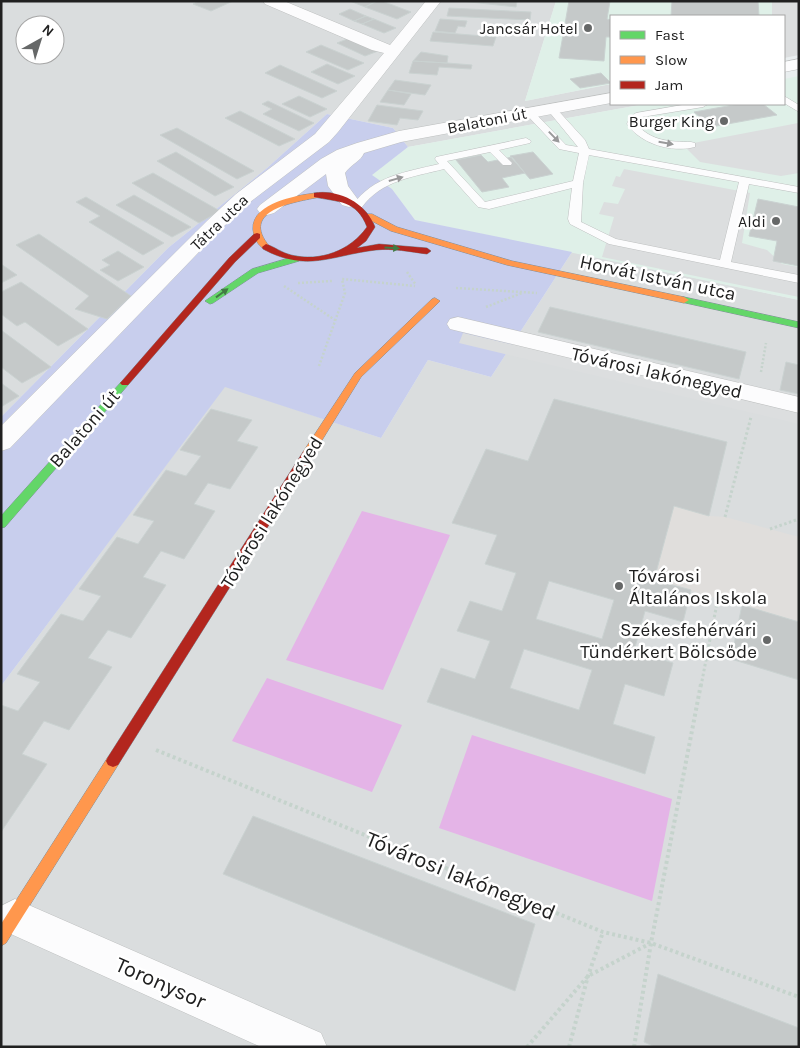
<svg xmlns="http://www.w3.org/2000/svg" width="800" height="1048" viewBox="0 0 800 1048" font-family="Karla,sans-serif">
<rect width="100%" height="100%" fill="#e9eeef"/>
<path fill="#daddde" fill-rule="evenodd" d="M1,1H556L525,101L611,84V104H645L408,147L393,128L327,114L267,168L168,248L1,417ZM25,25H55V55H25Z
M572,252L799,300V1047H1V686L225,386L381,438L428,360L491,377Z"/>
<path fill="#dff0e8" d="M556,1H799L784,16H611V84L525,101Z
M799,76V300L415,220L392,189L371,175L408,147L645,104H784V79Z"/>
<path fill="#c8ceed" d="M327,114L393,128L408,147L372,175L392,189L415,220L572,252L491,377L428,360L381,438L225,387L1,686V417L168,248L267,168Z"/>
<path fill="#e4b4e7" d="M362,511L450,535L383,690L286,660Z
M267,678L402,725L372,792L232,741Z
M472,735L672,799L652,901L439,828Z"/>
<path fill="#dcdedf" d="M772,1H799V55L784,58V16H772Z
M798,123L799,173L781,176L700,162L683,145Z
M624,169L750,193L742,243L767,250L782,264L799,267V297L602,257L614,217L599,214L604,202L618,204L625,189L612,186L616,176L620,177Z
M463,333L799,412V424L459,343Z"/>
<path fill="#e0dedc" d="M674,506L709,516L725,517L799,537V622L654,580Z"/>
<path fill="#c5c9c9" stroke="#cad2d1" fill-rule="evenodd" d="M199,1H233L211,11L193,4Z
M350,1H377L365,7Z
M377,1H382L411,12L397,19L365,7Z
M461,1H517L516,7Z
M569,1H610L607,19L611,20V37H606L604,61L559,58Z
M672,1H758L759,16H671Z
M449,8L531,12L530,20L447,16Z
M350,9L366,16L354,21L339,14Z
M366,16L374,19L362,24L354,21Z
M374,19L396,28L384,33L362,24Z
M440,19L467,21L465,27L458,26L455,33L435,31Z
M433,32L496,37L493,46L430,41Z
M350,38L378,51L365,56L337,43Z
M321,45L364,63L348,70L306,52Z
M421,52L448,56L447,63L413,61Z
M413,61L447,63L472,65L471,69L439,67L437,75L409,73Z
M327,64L355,76L338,84L311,72Z
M280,65L337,91L322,98L265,73Z
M601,73L611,83L580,88L570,79Z
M395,80L431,85L425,95L388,90Z
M388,90L411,94L404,105L380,102Z
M299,96L327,109L310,117L282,104Z
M268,101L314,123L299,131L263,114L272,109L262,104Z
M739,104H763L777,115L711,127L694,112Z
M377,105L423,111L418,120L400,118L397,125L368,121Z
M240,111L295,139L279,146L225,118Z
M177,128L254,171L237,179L160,135Z
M176,152L234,187L215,196L157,161Z
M533,152L553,174L530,179L510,156Z
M481,155L488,162L512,157L525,173L502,178L509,187L482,192L456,160Z
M153,173L220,211L199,223L132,183Z
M134,195L191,227L172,237L116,205Z
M86,197L164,243L143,255L89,222L100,216L76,202Z
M758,199L799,207V266L773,261L777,241L749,236Z
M39,234L131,296L107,319L75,309L89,296L16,245Z
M118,251L144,267L118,281L100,270L110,265L102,260Z
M1,264L17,275L1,283Z
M21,282L88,329L58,346L25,322L17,326L1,314V292Z
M550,307L746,352L739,379L538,332Z
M1,330L51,367L22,383L1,367Z
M786,362L799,365V394L780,390Z
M1,383L19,396L1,407Z
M554,399L727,442L709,516L674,506L654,580L691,590L683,622L645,611L634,651L673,663L664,696L625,684L613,724L655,737L645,774L427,702L441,668L475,679L490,641L457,631L470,601L502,611L516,573L485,564L497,535L452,523L486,449L528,461ZM549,581L614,600L602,639L536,619ZM524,649L592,670L579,710L510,688Z
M211,409L252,420L237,441L258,447L230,489L208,483L194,504L215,511L184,559L161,551L143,577L166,585L131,638L108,630L88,658L112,667L69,730L44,721L22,754L47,764L1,832V705L18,711L40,682L17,674L61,614L83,621L101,596L79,589L117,537L138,544L154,521L133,515L166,470L186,476L201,456L180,450Z
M742,605L799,622V680L731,659Z
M253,816L535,924L515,991L223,874Z
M658,974L799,1028V1047H655L644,1042Z"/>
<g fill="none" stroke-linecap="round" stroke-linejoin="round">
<defs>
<path id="lane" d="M784,96L799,105V112L784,103Z
M688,104H708L703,107L642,117L638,120L637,124C650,141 671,142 691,142L695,143V147C671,153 641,144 627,124L630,117L636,113Z
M551,105L554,106L585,140L589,149L799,187V193L749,184L731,262L799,275V283L609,244L570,224L568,219L572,188L489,209L478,207L444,169C413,177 382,180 362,207H354L353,205C373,176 406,172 439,164L435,159L436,157L526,138L531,141L530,143L499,150L512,163L511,165H503L490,152L447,161L485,202L573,181L579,153L559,149L524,112L526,110H532L566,145L578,147L546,108ZM589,155L739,182L720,260L616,239L581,222L583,183Z"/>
<path id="street" d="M263,1H284L390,45L426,1H441L338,132L329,142L250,202L222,228L10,448L1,451V426L208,220L236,194L315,134L384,53L372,50L265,4Z
M799,59V69L784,72V62Z
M611,93V103L401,142L364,153C361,161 350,165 345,173L348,186L359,201L356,205L349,207L342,205L328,186L326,174L274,213L267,215L260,213L257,209L260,205L321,159L337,150L357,143L399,131Z
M458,317L799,397V413L450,329L447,324L450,319Z
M15,899L321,1033L327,1047H261L2,930L1,906Z"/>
<path id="fast" d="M296,256L299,257V261L258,273L213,303L210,304L205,301L252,269Z
M684,297L799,322V328L681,302V298Z
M125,380L128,381L130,383L128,385L5,527L1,528V516L122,381Z"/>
<path id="slow" d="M317,193L321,195L320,197C295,202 238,210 270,247L266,250C260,247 256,242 254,235C245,204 296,195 317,193Z
M366,214H372L397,227L512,261L684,297L689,300L684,303L507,265L391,231L366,218Z
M435,298L440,301L438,303L361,377L311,458H303L302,455L303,452L355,373L432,299Z
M113,755L118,757L120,761L118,765L6,943L1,946V924L108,757Z"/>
<path id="jam" d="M314,193C339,189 366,203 375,227L366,241L357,248L379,244L427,248L431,251L427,254C411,252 392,248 376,250C332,255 307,273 263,249L262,247L266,244C275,247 282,253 291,255C320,262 350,251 367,227C357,200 338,202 314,197Z
M257,233L260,234V238L235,262L128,385H122L120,383L122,381L229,258L254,234Z
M307,451L311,452L312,455L311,458L118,765L113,767L108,765L106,761L108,757L303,452Z"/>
</defs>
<use href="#lane" stroke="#bec0c0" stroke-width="1"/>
<use href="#street" stroke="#bec0c0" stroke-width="1"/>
<use href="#fast" stroke="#808e9a" stroke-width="1"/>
<use href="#slow" stroke="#808e9a" stroke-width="1"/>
<use href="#jam" stroke="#808e9a" stroke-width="1"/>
<path stroke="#c5d3cc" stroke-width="2.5" stroke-dasharray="2 2" stroke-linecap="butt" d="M407,272L416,285
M298,283L332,281
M284,286L335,320
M456,288L537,293
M486,307L522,293
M319,366L345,293L342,279L415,286
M761,372L766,343"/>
<path stroke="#c5d3cc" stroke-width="3" stroke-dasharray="2.5 2.5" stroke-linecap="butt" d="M725,517L751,417
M770,529L799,519
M701,686L718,598"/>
<path stroke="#c5d3cc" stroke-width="4" stroke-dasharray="3 3" stroke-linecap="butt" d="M156,750L603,932L651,943L799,997
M527,1047L588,976L651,943
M569,1047L588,976L603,932
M634,1047L651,943L701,684"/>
<use href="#lane" fill="#fcfcfd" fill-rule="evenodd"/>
<use href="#street" fill="#fcfcfd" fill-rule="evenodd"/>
<use href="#fast" fill="#63d668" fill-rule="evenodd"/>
<use href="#slow" fill="#ff974d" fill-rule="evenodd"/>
<use href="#jam" fill="#b3261e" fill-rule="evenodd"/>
</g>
<defs><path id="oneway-solid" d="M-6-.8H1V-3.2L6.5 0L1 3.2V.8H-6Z" transform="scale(1.25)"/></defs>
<g fill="#99999a">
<use href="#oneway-solid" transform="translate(554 137) rotate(46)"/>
<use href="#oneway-solid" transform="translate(666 143) rotate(10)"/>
<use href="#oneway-solid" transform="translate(396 179) rotate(-16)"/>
</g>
<g fill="#427b44">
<use href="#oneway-solid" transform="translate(392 248) rotate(3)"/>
<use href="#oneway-solid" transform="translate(222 293) rotate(-36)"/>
</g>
<g fill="#666868" stroke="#fff" stroke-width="2">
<circle cx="588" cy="28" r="5"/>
<circle cx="724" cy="121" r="5"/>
<circle cx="776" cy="221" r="5"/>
<circle cx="619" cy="586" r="5"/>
<circle cx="767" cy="640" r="5"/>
</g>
<g text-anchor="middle" stroke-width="5" stroke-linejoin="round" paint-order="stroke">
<g font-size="16" fill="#202020" stroke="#fff" text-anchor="end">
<text x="578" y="34">Jancsár Hotel</text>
<text x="714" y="127">Burger King</text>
<text x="766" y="227">Aldi</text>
</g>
<g font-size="16" fill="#202020" stroke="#fff">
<text transform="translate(487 120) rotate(-11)" y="6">Balatoni út</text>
<text transform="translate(219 222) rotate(-44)" y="6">Tátra utca</text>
</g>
<g font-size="19" fill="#202020" stroke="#fff">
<text transform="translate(658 277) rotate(12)" y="7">Horvát István utca</text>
<text transform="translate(657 372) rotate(13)" y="7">Tóvárosi lakónegyed</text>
<text transform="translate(84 428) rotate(-49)" y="7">Balatoni út</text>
<text transform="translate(271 512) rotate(-58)" y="7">Tóvárosi lakónegyed</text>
</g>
<g font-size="19" fill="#202020" stroke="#fff" text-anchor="start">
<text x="629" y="582">Tóvárosi<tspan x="629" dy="22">Általános Iskola</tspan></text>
<text x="757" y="636" text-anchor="end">Székesfehérvári<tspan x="757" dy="22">Tündérkert Bölcsőde</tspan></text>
</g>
<g font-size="22" fill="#202020" stroke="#fff">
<text transform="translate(461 875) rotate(22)" y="8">Tóvárosi lakónegyed</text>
<text transform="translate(161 982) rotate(24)" y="8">Toronysor</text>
</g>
</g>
<rect width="800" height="1048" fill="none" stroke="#202020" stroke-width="5"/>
<rect x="610" y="15" width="175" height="90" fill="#ffffff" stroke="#a6a6a6"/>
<rect x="620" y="31" width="25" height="8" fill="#63d668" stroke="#a6a6a6"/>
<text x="655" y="40" font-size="15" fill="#202020">Fast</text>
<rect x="620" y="56" width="25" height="8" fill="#ff974d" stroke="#a6a6a6"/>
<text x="655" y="65" font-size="15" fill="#202020">Slow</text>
<rect x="620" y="81" width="25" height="8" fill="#b3261e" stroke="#a6a6a6"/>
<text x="655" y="90" font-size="15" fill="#202020">Jam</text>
<g transform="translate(40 40) rotate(39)"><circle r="24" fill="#ffffff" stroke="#a6a6a6"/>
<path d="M0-4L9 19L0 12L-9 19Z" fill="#666868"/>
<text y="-8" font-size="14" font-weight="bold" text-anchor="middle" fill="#202020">N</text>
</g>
</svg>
